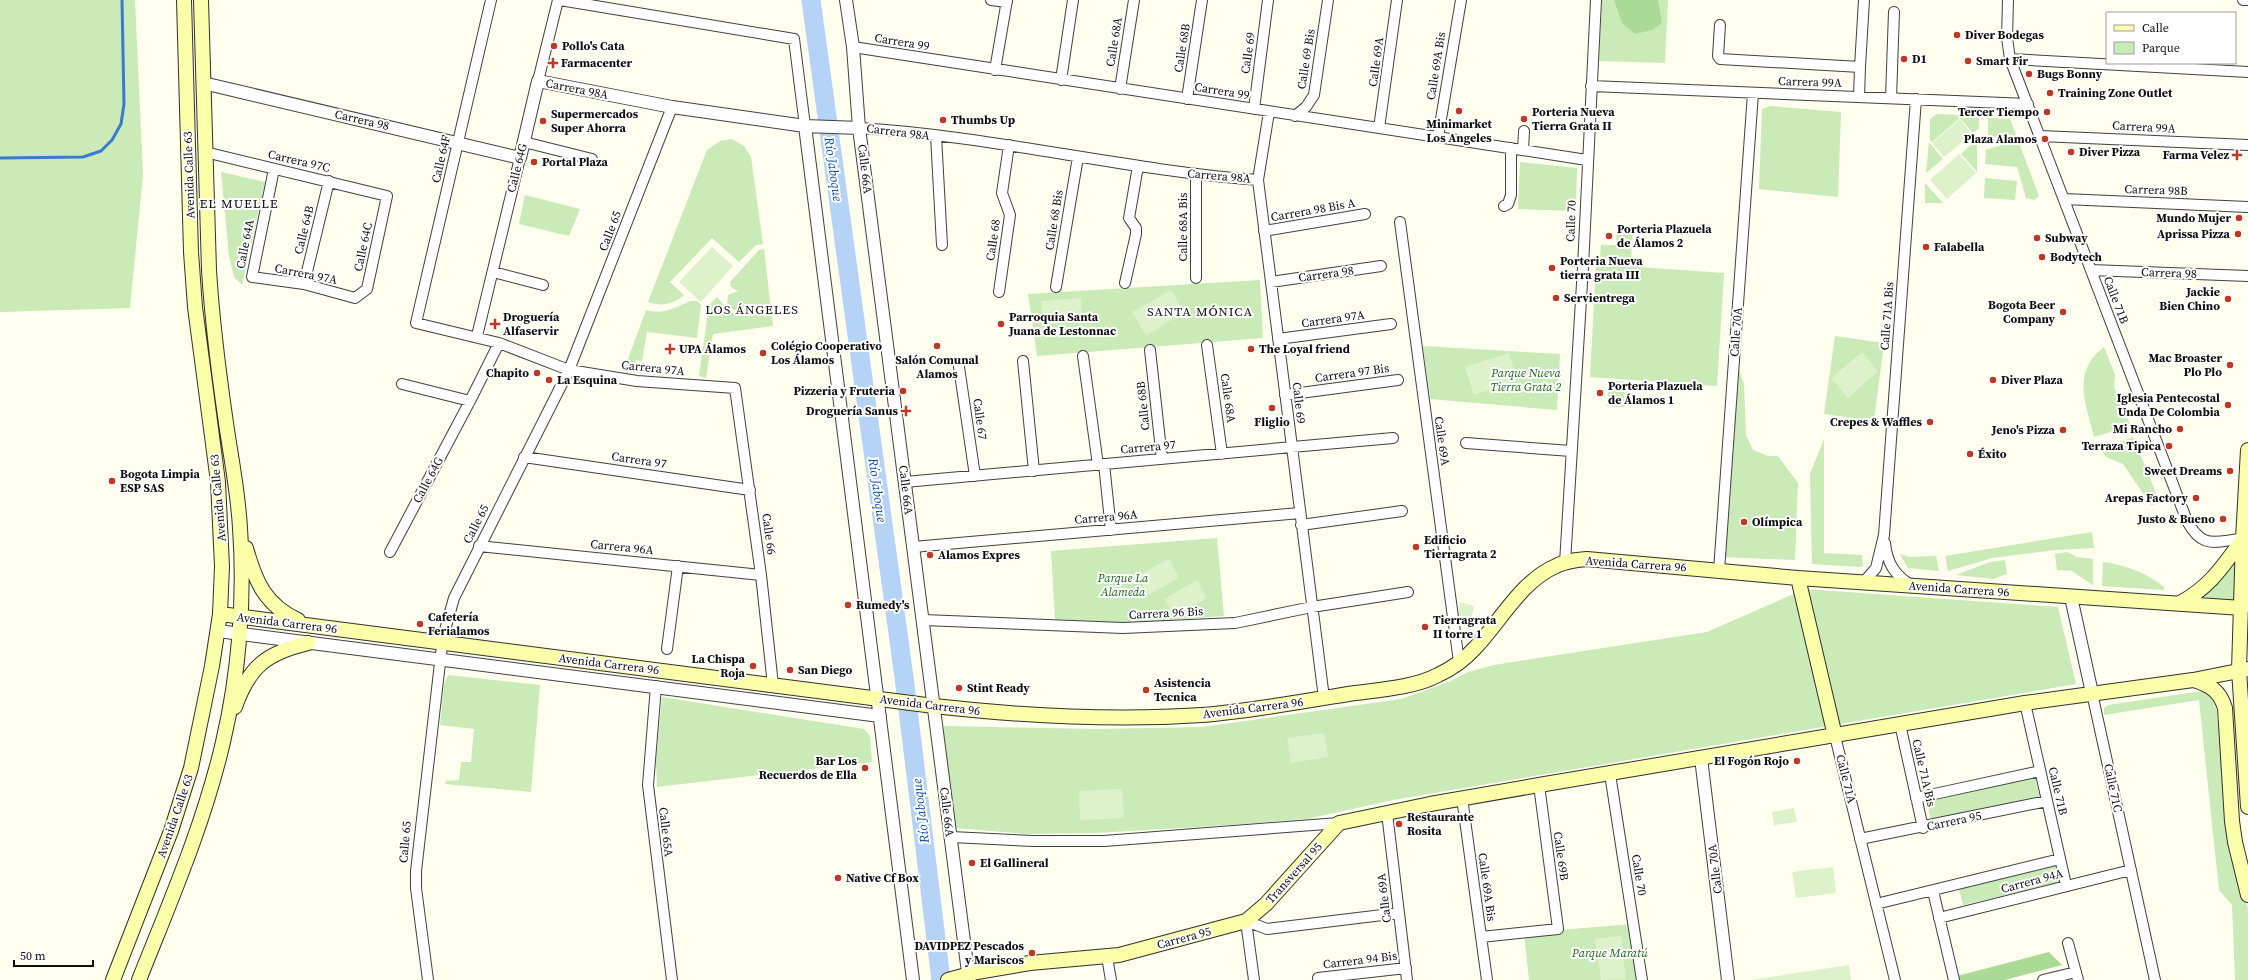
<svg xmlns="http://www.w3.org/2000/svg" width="2248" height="980" viewBox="0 0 2248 980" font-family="'Source Serif 4',serif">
<rect width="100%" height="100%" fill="#fffeef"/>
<path fill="#caeab8" d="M0,0H135L143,175L130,308L0,312Z
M1602,0H1668L1665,63L1599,61Z
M1770,106L1841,112L1838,197L1759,189L1762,109Z
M1937,114L1979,116V128L1973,133L1960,118L1932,142L1930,140V119Z
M1988,118L2010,119L2039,196L2034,200L2026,198L2017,167L1985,164L1986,150L2002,145V137L1988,136Z
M732,139L744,146L751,157L763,244L756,245L739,262L712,238L670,282L684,295C673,304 662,307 648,302L707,150L720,141Z
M1977,139V172L1961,154Z
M1929,142L1943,159L1926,173Z
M1520,162L1577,168L1576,211L1518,209Z
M221,172L265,182L242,285L234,277L229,256Z
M1985,178L2017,181L2015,200L1984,198Z
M1925,183L1943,203H1925Z
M525,195L580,209L569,236L519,224Z
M1617,227H1633L1631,259L1600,257L1601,245H1616Z
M764,249L773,326L713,334L706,378L699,376L709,305L717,297L731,313H738L745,308L747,303L743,309L736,311L727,306L728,295L738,291L731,287L730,282L759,250Z
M1596,264L1724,273L1717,386L1590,377Z
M1260,280L1263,338L1037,356L1028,294Z
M690,301H697L701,305L697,338L647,332L642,361L636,360L632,370L625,367L646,310C662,315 675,308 690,301Z
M1835,336L1884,343L1874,421L1824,414Z
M1423,346L1560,354L1557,410L1430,399Z
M2104,347L2115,375L2114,387L2131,426L2094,437C2086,404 2071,372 2104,347Z
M1738,367L1744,384L1746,435L1753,450L1768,456H1778L1798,483L1795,560L1722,557Z
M1609,380L1625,382L1624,407L1607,406Z
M2133,437L2160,503L2151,505L2123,464L2106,457L2101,450Z
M1824,439V553L1862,555L1863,566L1860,567L1812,564L1810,474Z
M2092,532L2094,548L2055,550L1992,558L1948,571L1945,556Z
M1217,538L1224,616L1123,624L1055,619L1051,551Z
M2067,552L2077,557L2093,559V585L2072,571L2057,570L2055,554Z
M2237,552V601L2202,597L2221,577Z
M1900,554L1910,557L1936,556L1939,571L1908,568Z
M2005,560L2007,574L1993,579L1956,575L1990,562Z
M2103,562C2125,565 2147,573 2164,587V590L2102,586Z
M1805,589L2058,607L2076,684L1393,800L1307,819L1215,826L1096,833L1026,834L955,828L941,731L945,726L1098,729L1202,727L1401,699L1451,681L1468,672L1494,665L1707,632Z
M448,675L540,685L531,792L445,784L446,781L459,780L461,762H471L474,729L440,725L444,685Z
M2202,691L2208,692L2216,703L2229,849L2248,908V980H2235L2232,905L2219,890L2199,700L2104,715V708L2108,705Z
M662,697L864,729L870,736L872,762L657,787L656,761Z
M2035,777L2040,798L1931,820L1926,799Z
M2056,865L2061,882L1963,905L1959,888Z
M1633,924L1642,980H1529L1524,933Z"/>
<path fill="#abda97" d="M1614,0H1658L1662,23L1652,30L1635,34L1622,23Z
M2049,952L2062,965L2005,980H1958L1957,976Z"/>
<path fill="#ddf1ca" d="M1960,119L1972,134L1944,157L1932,143Z
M1959,154L1976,173L1947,199L1930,180Z
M712,247L733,266L701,302L679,282Z
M1171,290L1184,312L1146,336L1132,312Z
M1081,298L1082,321L1043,325L1041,301Z
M1862,352L1878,371L1848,398L1831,378Z
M1509,353L1517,381L1474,395L1465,367Z
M1169,559L1179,578L1148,595L1137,576Z
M1197,580L1207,598L1174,617L1164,599Z
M1460,602L1474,606L1470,624L1457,621Z
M1324,733L1328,757L1291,763L1287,738Z
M1122,789L1124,818L1080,820L1079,791Z
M1794,808L1797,822L1774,825L1772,812Z
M1833,867L1836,893L1796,898L1792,872Z
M1621,936L1626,979L1601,980L1595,939Z
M1849,965L1851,980H1751Z"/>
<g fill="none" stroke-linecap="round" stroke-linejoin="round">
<path stroke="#3a7bce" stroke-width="3" d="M0,158L83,157L101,151L112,140L121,124L124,104L122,0"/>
<path stroke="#b4d3f6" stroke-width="19" d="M811,0L904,677L941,980"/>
<defs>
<path id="minor" d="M491,0L416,323L499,343L569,370L637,381L735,388L761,575L773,685
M560,0L794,39L805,126
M991,0L1007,2
M2008,0L2007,38L2010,59L2187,521C2203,550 2214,541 2243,539
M2243,0H2248
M1720,25L1718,56L1720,59L1860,67L1859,97
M853,47L1587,160
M2010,59L2248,72
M1860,67L1864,0
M995,70L1007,0
M1061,80L1073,0
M538,81L558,0
M1591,86L2028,104
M1120,89L1134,0
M1891,98L1894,12
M1187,99L1202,0
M1254,109L1268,0
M1269,112L1258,180L1324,698
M1295,116L1306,107L1314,95L1328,0
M859,128C993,136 1124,170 1258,180
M1379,128L1397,0
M936,136L942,245
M2040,136L2248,145
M1438,137L1461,0
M524,142L592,159
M1523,150L1524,131
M205,152L387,196L367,289L355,298L304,284L252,277L274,169
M2064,199L2248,207
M1504,206L1508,204L1511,195V148
M1400,222L1459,662
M1264,231L1365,214
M2091,270L2248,276
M493,272L543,285
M1196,278V175
M1271,282L1381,266
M1125,283L1136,234V228L1129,218L1138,166
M304,284L329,181
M1056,287L1078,157
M999,292L1010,215L1002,193L1009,145
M477,336L520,158
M1278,339L1391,324
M1207,345L1222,454
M1150,350L1162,459
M1083,356L1098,465
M1023,361L1034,471
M959,367L975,476
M402,384L470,401
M1285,395L1398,380
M1466,443L1571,451
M524,457L750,490
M1104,464L1111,530
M905,482L1393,438
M1301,525L1402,511
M1885,543C1887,562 1894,575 1911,585
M479,546L761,575
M913,547L1300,513
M390,552L470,401L499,343
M1565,563L1583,267L1596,0
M1719,571L1753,93
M1863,583L1876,568L1884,535L1916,99
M923,620L1123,628L1235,623L1312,607L1408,592
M667,649L678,566
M656,686L648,785L672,980
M2092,693L2155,980
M2025,703L2066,885
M1900,724L1923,828
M1835,736L1895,980
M1610,774L1642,980
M1462,798L1487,980
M1916,798L2040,771
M1387,813L1407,980
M951,837L1034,841H1104L1339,823
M1860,839L2047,801
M1933,891L1954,980
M1876,904L2060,859
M1939,918L2131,870
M1481,937L1558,929L1539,785
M2068,943L2078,980
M1107,957L1111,980
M1318,978L1406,968
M428,980L416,888V871L443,637L454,598L569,370L672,107
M1254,980L1246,921L1267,929L1399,913
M2043,980L2076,972"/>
<path id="tertiary" d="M846,0L853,47L859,128L969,980
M203,83L520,158L538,81L672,107L805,126L859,128
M805,126L913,980
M2071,597L2092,693
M218,631L880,716
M1701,758L1728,980"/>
<path id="secondary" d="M2248,450L2243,539L2239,670L2248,807
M246,548C255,581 265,605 298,620
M1798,578L1835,736
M2180,603C2210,587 2223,566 2243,539
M220,614L934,706C1023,716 1112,721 1202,715C1251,711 1300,702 1348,694C1376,690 1414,688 1438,675C1451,669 1465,659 1475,648C1500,622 1521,581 1556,566C1565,561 1576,560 1587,559L1798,578L2242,608
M2194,680C2210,685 2220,691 2225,708L2232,821L2235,842L2248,895
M235,707C249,666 267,653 308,643
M113,980L171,831L191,768L212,666L220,614L222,566L218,482L195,307L191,252L184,0
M139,980C170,902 204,824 223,742C239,674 245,598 240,528C238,490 230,453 225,416C218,367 212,319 209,270L201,0
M948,980L977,972L1030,963L1119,955L1246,921L1266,904L1339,823L1430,804L1539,785L2025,703L2193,680L2248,669"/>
</defs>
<use href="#minor" stroke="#414141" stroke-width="12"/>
<use href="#tertiary" stroke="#414141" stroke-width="14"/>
<use href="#secondary" stroke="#303030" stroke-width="16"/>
<use href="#minor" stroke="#fff" stroke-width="10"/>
<use href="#tertiary" stroke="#fff" stroke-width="12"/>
<use href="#secondary" stroke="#fbffaa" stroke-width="14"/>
</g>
<g fill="#bf3725" stroke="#fff" stroke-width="1.5">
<circle cx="1957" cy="35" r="4"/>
<circle cx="554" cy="46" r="4"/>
<circle cx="1904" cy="59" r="4"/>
<circle cx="1968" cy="61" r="4"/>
<path d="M551 57h4v4h4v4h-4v4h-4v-4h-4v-4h4z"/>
<circle cx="2029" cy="74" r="4"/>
<circle cx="2050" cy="93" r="4"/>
<circle cx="1459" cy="111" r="4"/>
<circle cx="2047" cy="112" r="4"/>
<circle cx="1524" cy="119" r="4"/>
<circle cx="943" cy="120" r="4"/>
<circle cx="543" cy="121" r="4"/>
<circle cx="2045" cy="139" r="4"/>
<circle cx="2071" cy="152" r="4"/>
<path d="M2235 149h4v4h4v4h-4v4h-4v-4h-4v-4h4z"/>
<circle cx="534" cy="162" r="4"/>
<circle cx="2239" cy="218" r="4"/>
<circle cx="2238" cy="234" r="4"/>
<circle cx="1609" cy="236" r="4"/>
<circle cx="2037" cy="238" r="4"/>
<circle cx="1926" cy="247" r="4"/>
<circle cx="2042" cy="257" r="4"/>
<circle cx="1552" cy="268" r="4"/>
<circle cx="1556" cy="298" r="4"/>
<circle cx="2228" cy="299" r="4"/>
<circle cx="2063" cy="312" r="4"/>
<path d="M493 318h4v4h4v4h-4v4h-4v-4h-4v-4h4z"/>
<circle cx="1001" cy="324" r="4"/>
<circle cx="937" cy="346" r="4"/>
<path d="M668 343h4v4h4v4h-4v4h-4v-4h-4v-4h4z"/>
<circle cx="1251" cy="349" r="4"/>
<circle cx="763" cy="353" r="4"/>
<circle cx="2230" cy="365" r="4"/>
<circle cx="537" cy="373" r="4"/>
<circle cx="549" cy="380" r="4"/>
<circle cx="1993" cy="380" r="4"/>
<circle cx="903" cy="391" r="4"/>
<circle cx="1600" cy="393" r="4"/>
<circle cx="2228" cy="405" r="4"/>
<circle cx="1272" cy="408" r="4"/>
<path d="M904 405h4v4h4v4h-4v4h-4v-4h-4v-4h4z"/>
<circle cx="1930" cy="422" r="4"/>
<circle cx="2180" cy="429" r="4"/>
<circle cx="2063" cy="430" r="4"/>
<circle cx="2169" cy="446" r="4"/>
<circle cx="1970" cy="454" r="4"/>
<circle cx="2230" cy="471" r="4"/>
<circle cx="112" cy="481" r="4"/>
<circle cx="2196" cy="498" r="4"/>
<circle cx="2223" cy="519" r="4"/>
<circle cx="1744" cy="522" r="4"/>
<circle cx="1416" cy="547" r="4"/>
<circle cx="930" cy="555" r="4"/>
<circle cx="848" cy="605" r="4"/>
<circle cx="420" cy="624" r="4"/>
<circle cx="1425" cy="627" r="4"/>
<circle cx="753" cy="666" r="4"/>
<circle cx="790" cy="670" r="4"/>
<circle cx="959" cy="688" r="4"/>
<circle cx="1146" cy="690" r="4"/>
<circle cx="1797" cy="761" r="4"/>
<circle cx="865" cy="768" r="4"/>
<circle cx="1399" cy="824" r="4"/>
<circle cx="972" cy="863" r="4"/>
<circle cx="838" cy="878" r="4"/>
<circle cx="1032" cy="953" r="4"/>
</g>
<g text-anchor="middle" stroke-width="4" stroke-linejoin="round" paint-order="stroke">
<g font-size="12" font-weight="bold" fill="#0e0e0e" stroke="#fff" text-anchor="start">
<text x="1965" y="39">Diver Bodegas</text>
<text x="562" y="50">Pollo's Cata</text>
<text x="1912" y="63">D1</text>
<text x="1976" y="65">Smart Fir</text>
<text x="561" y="67">Farmacenter</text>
<text x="2037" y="78">Bugs Bonny</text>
<text x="2058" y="97">Training Zone Outlet</text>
<text x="1532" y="116">Porteria Nueva<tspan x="1532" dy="14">Tierra Grata II</tspan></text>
<text x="2039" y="116" text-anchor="end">Tercer Tiempo</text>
<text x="551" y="118">Supermercados<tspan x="551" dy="14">Super Ahorra</tspan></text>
<text x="951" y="124">Thumbs Up</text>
<text x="1459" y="128" text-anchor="middle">Minimarket<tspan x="1459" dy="14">Los Angeles</tspan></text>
<text x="2037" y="143" text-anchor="end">Plaza Alamos</text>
<text x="2079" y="156">Diver Pizza</text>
<text x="2229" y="159" text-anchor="end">Farma Velez</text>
<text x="542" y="166">Portal Plaza</text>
<text x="2231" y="222" text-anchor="end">Mundo Mujer</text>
<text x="1617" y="233">Porteria Plazuela<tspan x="1617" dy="14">de Álamos 2</tspan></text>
<text x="2230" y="238" text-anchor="end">Aprissa Pizza</text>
<text x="2045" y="242">Subway</text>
<text x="1934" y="251">Falabella</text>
<text x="2050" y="261">Bodytech</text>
<text x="1560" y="265">Porteria Nueva<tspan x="1560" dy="14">tierra grata III</tspan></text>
<text x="2220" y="296" text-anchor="end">Jackie<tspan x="2220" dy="14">Bien Chino</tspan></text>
<text x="1564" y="302">Servientrega</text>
<text x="2055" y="309" text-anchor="end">Bogota Beer<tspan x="2055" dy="14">Company</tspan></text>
<text x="503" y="321">Droguería<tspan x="503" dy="14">Alfaservir</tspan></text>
<text x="1009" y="321">Parroquia Santa<tspan x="1009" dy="14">Juana de Lestonnac</tspan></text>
<text x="771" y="350">Colégio Cooperativo<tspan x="771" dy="14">Los Álamos</tspan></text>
<text x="679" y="353">UPA Álamos</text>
<text x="1259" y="353">The Loyal friend</text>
<text x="2222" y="362" text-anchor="end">Mac Broaster<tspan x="2222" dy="14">Plo Plo</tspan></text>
<text x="937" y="364" text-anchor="middle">Salón Comunal<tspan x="937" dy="14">Alamos</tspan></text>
<text x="529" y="377" text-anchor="end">Chapito</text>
<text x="557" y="384">La Esquina</text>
<text x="2001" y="384">Diver Plaza</text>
<text x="1608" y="390">Porteria Plazuela<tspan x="1608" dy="14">de Álamos 1</tspan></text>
<text x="895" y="395" text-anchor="end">Pizzeria y Fruteria</text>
<text x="2220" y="402" text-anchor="end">Iglesia Pentecostal<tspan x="2220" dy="14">Unda De Colombia</tspan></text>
<text x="898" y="415" text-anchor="end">Droguería Sanus</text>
<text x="1272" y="426" text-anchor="middle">Fliglio</text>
<text x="1922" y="426" text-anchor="end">Crepes &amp; Waffles</text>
<text x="2172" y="433" text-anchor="end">Mi Rancho</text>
<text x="2055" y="434" text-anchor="end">Jeno's Pizza</text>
<text x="2161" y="450" text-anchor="end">Terraza Tipica</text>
<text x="1978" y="458">Éxito</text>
<text x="2222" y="475" text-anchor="end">Sweet Dreams</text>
<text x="120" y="478">Bogota Limpia<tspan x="120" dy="14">ESP SAS</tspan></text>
<text x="2188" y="502" text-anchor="end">Arepas Factory</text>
<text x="2215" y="523" text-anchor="end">Justo &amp; Bueno</text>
<text x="1752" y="526">Olímpica</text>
<text x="1424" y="544">Edificio<tspan x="1424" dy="14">Tierragrata 2</tspan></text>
<text x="938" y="559">Alamos Expres</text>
<text x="856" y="609">Rumedy's</text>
<text x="428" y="621">Cafetería<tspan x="428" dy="14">Ferialamos</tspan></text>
<text x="1433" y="624">Tierragrata<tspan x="1433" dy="14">II torre 1</tspan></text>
<text x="745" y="663" text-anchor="end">La Chispa<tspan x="745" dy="14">Roja</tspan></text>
<text x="798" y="674">San Diego</text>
<text x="1154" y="687">Asistencia<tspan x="1154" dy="14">Tecnica</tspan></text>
<text x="967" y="692">Stint Ready</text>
<text x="857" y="765" text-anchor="end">Bar Los<tspan x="857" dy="14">Recuerdos de Ella</tspan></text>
<text x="1789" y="765" text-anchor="end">El Fogón Rojo</text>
<text x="1407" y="821">Restaurante<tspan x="1407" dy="14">Rosita</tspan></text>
<text x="980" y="867">El Gallineral</text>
<text x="846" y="882">Native Cf Box</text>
<text x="1024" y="950" text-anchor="end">DAVIDPEZ Pescados<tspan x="1024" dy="14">y Mariscos</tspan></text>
</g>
<g font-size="12" fill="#0e0e0e" stroke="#fff">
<text transform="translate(902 42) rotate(9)" y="4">Carrera 99</text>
<text transform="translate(1114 42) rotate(-81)" y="4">Calle 68A</text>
<text transform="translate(1182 48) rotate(-81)" y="4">Calle 68B</text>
<text transform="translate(1248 53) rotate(-82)" y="4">Calle 69</text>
<text transform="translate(1306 59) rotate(-81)" y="4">Calle 69 Bis</text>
<text transform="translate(1376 62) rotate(-82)" y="4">Calle 69A</text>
<text transform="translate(1436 66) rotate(-81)" y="4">Calle 69A Bis</text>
<text transform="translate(1810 82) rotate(2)" y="4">Carrera 99A</text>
<text transform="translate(577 89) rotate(11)" y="4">Carrera 98A</text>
<text transform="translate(1222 91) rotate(9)" y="4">Carrera 99</text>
<text transform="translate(362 120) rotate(13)" y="4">Carrera 98</text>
<text transform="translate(2144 127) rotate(3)" y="4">Carrera 99A</text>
<text transform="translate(898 132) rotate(7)" y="4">Carrera 98A</text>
<text transform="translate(441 159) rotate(-77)" y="4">Calle 64F</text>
<text transform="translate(299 161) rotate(13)" y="4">Carrera 97C</text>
<text transform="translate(517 168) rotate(-76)" y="4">Calle 64G</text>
<text transform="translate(865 169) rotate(83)" y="4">Calle 66A</text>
<text transform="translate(189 175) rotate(-92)" y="4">Avenida Calle 63</text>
<text transform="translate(1219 176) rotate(5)" y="4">Carrera 98A</text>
<text transform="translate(2156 190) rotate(2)" y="4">Carrera 98B</text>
<text transform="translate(1313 210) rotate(-10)" y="4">Carrera 98 Bis A</text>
<text transform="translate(1054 220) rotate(-81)" y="4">Calle 68 Bis</text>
<text transform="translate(1571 221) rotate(-88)" y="4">Calle 70</text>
<text transform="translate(1183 227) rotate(-90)" y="4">Calle 68A Bis</text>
<text transform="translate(304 230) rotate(-76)" y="4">Calle 64B</text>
<text transform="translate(610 231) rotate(-69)" y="4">Calle 65</text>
<text transform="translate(993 240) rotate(-82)" y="4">Calle 68</text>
<text transform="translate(245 244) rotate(-79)" y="4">Calle 64A</text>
<text transform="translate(363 247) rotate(-78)" y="4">Calle 64C</text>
<text transform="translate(2169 273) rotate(2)" y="4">Carrera 98</text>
<text transform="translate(306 274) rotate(11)" y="4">Carrera 97A</text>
<text transform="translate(1326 274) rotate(-8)" y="4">Carrera 98</text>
<text transform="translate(2116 300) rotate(69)" y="4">Calle 71B</text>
<text transform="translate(1887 316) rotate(-86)" y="4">Calle 71A Bis</text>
<text transform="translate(1333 319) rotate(-8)" y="4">Carrera 97A</text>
<text transform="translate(1736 332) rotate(-86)" y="4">Calle 70A</text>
<text transform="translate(653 368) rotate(6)" y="4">Carrera 97A</text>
<text transform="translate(1352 373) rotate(-8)" y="4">Carrera 97 Bis</text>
<text transform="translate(1228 398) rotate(82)" y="4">Calle 68A</text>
<text transform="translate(1299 403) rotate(83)" y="4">Calle 69</text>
<text transform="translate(1143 406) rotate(-96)" y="4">Calle 68B</text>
<text transform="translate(980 419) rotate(82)" y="4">Calle 67</text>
<text transform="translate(1442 441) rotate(82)" y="4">Calle 69A</text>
<text transform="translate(1148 447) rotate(-5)" y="4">Carrera 97</text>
<text transform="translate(639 460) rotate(8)" y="4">Carrera 97</text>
<text transform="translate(428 480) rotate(-62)" y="4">Calle 64G</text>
<text transform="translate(906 490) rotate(83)" y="4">Calle 66A</text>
<text transform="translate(218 498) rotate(-95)" y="4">Avenida Calle 63</text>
<text transform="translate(1106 517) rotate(-5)" y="4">Carrera 96A</text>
<text transform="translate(476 524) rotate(-63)" y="4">Calle 65</text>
<text transform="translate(769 534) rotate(82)" y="4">Calle 66</text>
<text transform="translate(622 547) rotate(6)" y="4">Carrera 96A</text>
<text transform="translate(1636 564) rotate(4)" y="4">Avenida Carrera 96</text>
<text transform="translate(1959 589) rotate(4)" y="4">Avenida Carrera 96</text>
<text transform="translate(1166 613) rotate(-3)" y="4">Carrera 96 Bis</text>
<text transform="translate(287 623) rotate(7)" y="4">Avenida Carrera 96</text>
<text transform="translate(609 664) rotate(7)" y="4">Avenida Carrera 96</text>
<text transform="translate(930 705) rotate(7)" y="4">Avenida Carrera 96</text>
<text transform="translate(1253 708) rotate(-7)" y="4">Avenida Carrera 96</text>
<text transform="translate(1924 773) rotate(77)" y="4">Calle 71A Bis</text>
<text transform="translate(1846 779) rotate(76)" y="4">Calle 71A</text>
<text transform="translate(2113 788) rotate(78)" y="4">Calle 71C</text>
<text transform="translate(2058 791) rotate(77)" y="4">Calle 71B</text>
<text transform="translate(947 812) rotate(83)" y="4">Calle 66A</text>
<text transform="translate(175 816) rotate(-71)" y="4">Avenida Calle 63</text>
<text transform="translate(1954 821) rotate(-12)" y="4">Carrera 95</text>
<text transform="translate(666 832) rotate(83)" y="4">Calle 65A</text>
<text transform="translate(405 842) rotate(-85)" y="4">Calle 65</text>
<text transform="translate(1561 856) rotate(82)" y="4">Calle 69B</text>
<text transform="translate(1715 869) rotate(-97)" y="4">Calle 70A</text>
<text transform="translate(1294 873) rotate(-48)" y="4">Transversal 95</text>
<text transform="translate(1639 875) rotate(81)" y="4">Calle 70</text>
<text transform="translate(2032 881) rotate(-15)" y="4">Carrera 94A</text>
<text transform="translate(1487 887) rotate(82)" y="4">Calle 69A Bis</text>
<text transform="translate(1384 898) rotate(-97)" y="4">Calle 69A</text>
<text transform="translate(1184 938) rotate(-15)" y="4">Carrera 95</text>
<text transform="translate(1360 960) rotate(-7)" y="4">Carrera 94 Bis</text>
</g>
<g font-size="12" font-style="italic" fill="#21661e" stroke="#fff">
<text x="1526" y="377">Parque Nueva<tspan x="1526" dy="14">Tierra Grata 2</tspan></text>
<text x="1123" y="582">Parque La<tspan x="1123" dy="14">Alameda</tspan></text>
<text x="1610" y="957">Parque Maratú</text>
</g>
<g font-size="13" font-style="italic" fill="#164ea1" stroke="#fff">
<text transform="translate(834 169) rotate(82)" y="5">Río Jaboque</text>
<text transform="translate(878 490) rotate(82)" y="5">Río Jaboque</text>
<text transform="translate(920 811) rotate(-97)" y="5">Río Jaboque</text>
</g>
<g font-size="13" letter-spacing="1" fill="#0e0e0e" stroke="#fff">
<text x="239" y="208">EL MUELLE</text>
<text x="752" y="314">LOS ÁNGELES</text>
<text x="1200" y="316">SANTA MÓNICA</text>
</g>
</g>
<rect x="2106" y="12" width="130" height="52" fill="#ffffff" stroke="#9f9f9f"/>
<rect x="2114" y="25" width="20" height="6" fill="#fbffaa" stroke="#9f9f9f"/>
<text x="2142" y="32" font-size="12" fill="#0e0e0e">Calle</text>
<rect x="2114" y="42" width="20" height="12" fill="#caeab8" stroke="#9f9f9f"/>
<text x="2142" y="52" font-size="12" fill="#0e0e0e">Parque</text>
<path d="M14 960v6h79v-6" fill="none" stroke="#0e0e0e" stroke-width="2"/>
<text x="20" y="960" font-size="12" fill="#0e0e0e" stroke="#ffffff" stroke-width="3" paint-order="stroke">50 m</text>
</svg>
